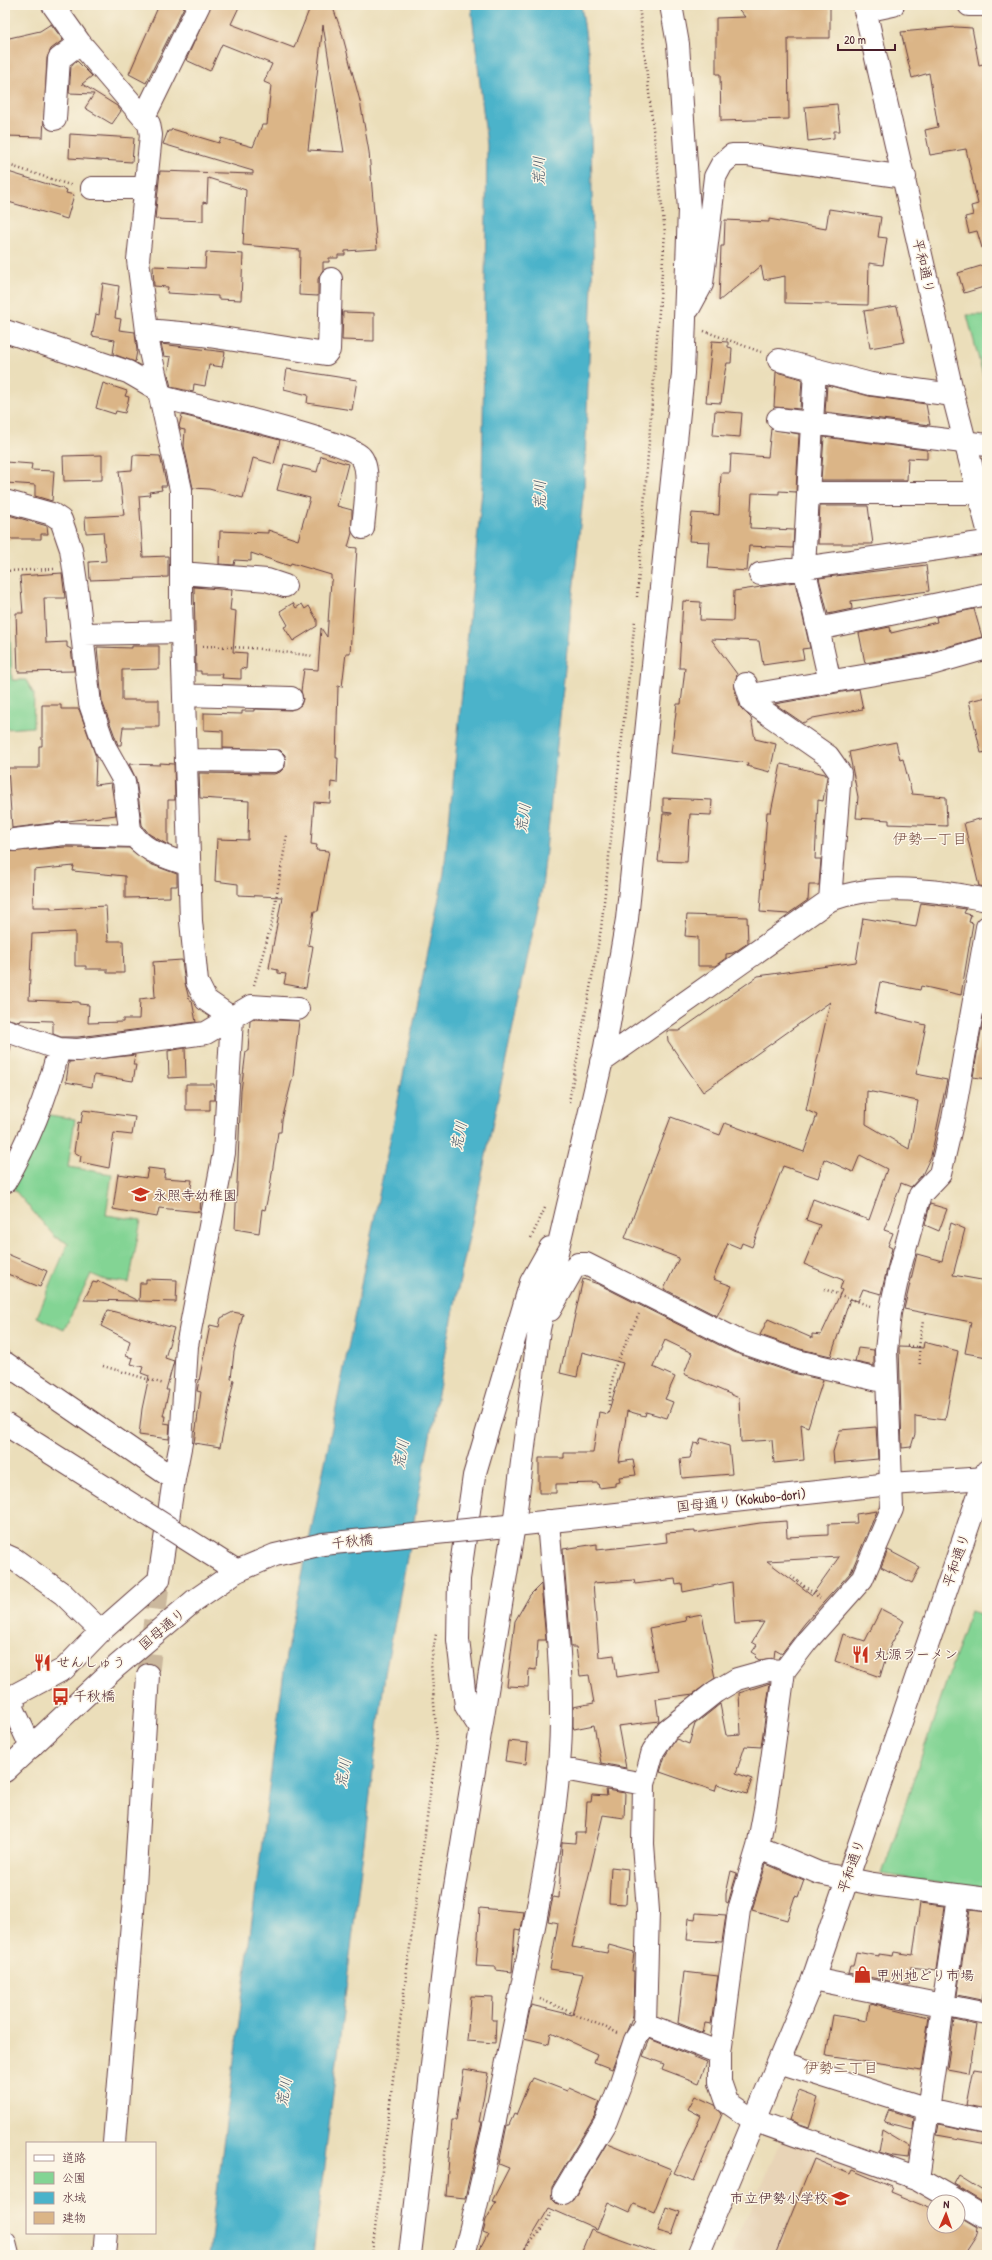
<svg xmlns="http://www.w3.org/2000/svg" width="992" height="2260" viewBox="0 0 992 2260" font-family="'Patrick Hand','Klee One',sans-serif">
<rect width="100%" height="100%" fill="#fcf5e5"/>
<filter id="ink" filterUnits="userSpaceOnUse"><feTurbulence type="fractalNoise" baseFrequency=".025" numOctaves="2"/><feDisplacementMap in="SourceGraphic" scale="8" xChannelSelector="R" yChannelSelector="G"/><feConvolveMatrix kernelMatrix="1 2 1 2 8 2 1 2 1" color-interpolation-filters="sRGB"/></filter>
<filter id="wash" filterUnits="userSpaceOnUse"><feTurbulence type="fractalNoise" baseFrequency=".012" numOctaves="4" result="noise"/><feDisplacementMap in="SourceGraphic" scale="16" xChannelSelector="R" yChannelSelector="G"/><feGaussianBlur stdDeviation="0.9" result="paint"/><feColorMatrix in="noise" values="0 0 0 0 0 0 0 0 0 0 0 0 0 0 0 0 0 1.4 0 .05"/><feComposite in="paint" operator="in"/></filter>
<g filter="url(#wash)">
<rect width="100%" height="100%" fill="#ebdeba"/>
<path fill="#e8d4b7" d="M782,2138L920,2194L935,2202L934,2226H958V2215L987,2231V2255H730Z"/>
<path fill="#83d494" stroke="#667a60" d="M967,315H987V390Z
M5,611H9L12,680H26L34,694L33,727L5,729Z
M43,1114L75,1119L68,1167L112,1174L106,1215L141,1220L129,1283L105,1280L91,1274L64,1330L37,1317L68,1243L55,1237L11,1186Z
M970,1611L987,1616V1891L882,1874Z"/>
<path fill="#4bb3ca" stroke="#4a697a" d="M471,5H581L590,64L593,258L584,488L542,888L456,1299L385,1674L313,2255H209L286,1655L444,873L482,491L487,145Z"/>
<g id="blocks">
<path fill="#dbb587" fill-rule="evenodd" d="M159,5H185L146,83L129,74Z
M211,5H240L231,24L294,48L311,5H332L341,30L360,101L369,152L377,249L345,251V255H338V258H329V262H323V270L318,279V296L299,295L300,250L243,245L246,190L208,178L207,203L203,202V221L155,219L160,171L253,174V171L163,144L168,131H171L172,129L219,143L221,138L253,147L262,125H267L271,85L264,82L272,64L222,44L210,71L186,60ZM323,25L344,152L308,150Z
M735,5H830V38H788L789,119L721,121L720,74H716V18L745,17Z
M51,24L63,40L51,49L47,58L43,137L5,136V39L40,31Z
M956,27L972,28L979,65L987,63V247L982,248L977,231L969,233L965,217L973,215L971,206L978,204L966,149L930,155L925,130L938,127L929,73L912,78L901,32Z
M77,61L92,76L82,84L117,106L121,111L112,124L85,108L94,94L69,93L71,66Z
M837,104L840,131H834V138L808,141L805,107Z
M70,134L134,138L132,162L69,158Z
M5,171L67,190L66,193L74,195L67,219L5,201Z
M829,209L881,217L878,237L887,238L883,265L869,263L868,305L785,303V276L764,280L761,266L719,301L721,246H724L725,220L769,222V219L826,229Z
M206,252L243,254L241,300L218,299V296L167,293L168,287L154,286L153,266L205,268Z
M984,265L987,275V286L964,293L958,273Z
M103,283L119,286L115,318L121,319L119,330L135,332L137,351L135,362L113,354L115,340L92,336L96,314L99,315Z
M897,306L905,342L870,348L864,311Z
M343,312L374,313V341L342,340Z
M712,341L728,342V347L732,348L731,363H727L725,371L721,403L706,402Z
M161,344L225,352L222,367L209,365L205,386L194,384L193,392L171,387L168,374L171,357L164,356Z
M287,369L357,380L352,410L307,403L308,395L284,389Z
M776,372L802,379L800,409L774,407Z
M103,383L127,391L125,396L129,397L125,413L116,411L115,414L96,408Z
M827,385L869,396L926,404L930,425L825,412Z
M715,411L742,413L740,437L713,435Z
M182,415L280,440L274,464L253,458L243,498L209,489L193,488L184,446L185,430L180,429L179,426Z
M771,429L799,434L796,492L779,491V494L752,493L750,528L794,530L793,548L749,546L747,571L708,568L710,542L689,541L692,513L719,515L721,473H730L731,454L768,457Z
M824,437L927,450V459L908,458L907,480H821Z
M102,455V480L64,481L63,456Z
M133,455L160,456L167,486H161L162,490L149,492L150,495L139,496L143,557L168,556V577L90,580L89,562L106,561L103,532L86,533L85,517L124,515L119,471L132,470Z
M321,456L348,464L337,506L352,510V533L348,547L357,548L350,653H346L342,687L338,686L336,758H338L337,783L331,782L330,803L314,802L311,844L317,845L316,850L329,851L318,911H314L308,945L313,946L306,988L284,984L286,974L278,973V970L269,968L282,897L238,895V884L215,881L217,839L248,840L249,801L200,798L199,773L274,774L280,772L285,767V755L280,750L223,748V731L204,730V713L242,714V711H254V709L291,710L301,705L303,699L301,691L304,669L318,670L321,628L327,637L331,581L333,580L331,579V575L291,563L290,566L251,553V561L235,560L234,565L219,564L220,531L268,533V530L298,540L310,498L277,490L284,464L317,472Z
M5,462L32,464L31,470L54,471L52,501L35,496V485L6,483Z
M820,506H868L873,544H818Z
M5,514L47,526L48,534H41V539H6Z
M926,565L929,591L851,601L852,609L828,614L819,578Z
M62,573L65,598H44L46,643L67,642V647L71,649L74,671L18,672L16,613H23L20,576Z
M795,582L810,648L802,649L804,659L763,665L759,641L711,639L737,674L734,688L740,707L751,718L755,739L776,744L770,772L747,766L748,763L671,753L677,704H681L685,668H679L683,601L701,602L700,620L733,621L734,591Z
M194,587L232,590L230,610L236,611L233,652L247,653L246,669L241,668V679L222,678L223,674H201V671H196Z
M293,603L296,608L302,604L305,609L309,606L317,620V626L293,641L284,627L288,625L280,611Z
M974,609L982,637L925,653L865,663L859,633L890,627L891,633L937,622L936,617Z
M132,646H159V669L122,670V700H159V727H123L121,745H118L102,701L97,647L132,648Z
M859,689L863,709L813,718L803,723L775,704Z
M987,697V752L981,753L969,701Z
M42,705H61V709H79L96,757L95,785L111,783L116,815L12,828L8,768H39V746H42Z
M896,742L900,760L903,759L912,794L946,797L947,826L889,824V820L856,818L858,797L849,752Z
M160,763L174,764L175,800H168V845L149,834L142,825L136,779L129,764L160,765Z
M781,764L825,774L827,777L823,801L818,800L815,859H821L819,885H809L808,900L788,914L760,912L767,812H771Z
M663,798L712,800L711,815L690,814L687,862L658,861L663,814H672V813L663,812Z
M987,817V887L979,886L964,823Z
M65,847L129,848L150,864L177,874V886H170V897L125,898V876L73,871L74,866L34,870L33,907H51V909L106,906L108,941H123L124,973H107V969H86V966H75V932L32,934L29,1000L79,1002V1004L89,1005L88,1023L123,1022V1019H139L140,999L155,997L153,962L182,960L185,983L189,999L192,1001L196,1022L78,1037H61L53,1034V1021L21,1020L20,1022L5,1018V852Z
M921,903L966,909L964,913L971,915L969,922L973,923L961,995L921,986L920,990L880,982L874,1013L926,1025L916,1074L947,1080L931,1156L922,1175L911,1187L901,1183L884,1230L893,1233L888,1246L892,1248L881,1294L863,1289L858,1301L850,1299L831,1356L800,1349L760,1335L768,1319L812,1338V1334L821,1335L842,1290L840,1289L843,1280L804,1264L820,1225L806,1220L813,1199L869,1220L887,1169L860,1155L853,1172L824,1159L818,1178L783,1166L752,1247L742,1243L740,1248L728,1243L713,1279L732,1286L717,1316L664,1289L679,1258L625,1238L671,1117L720,1135L725,1123L804,1152L817,1115L806,1110L830,1002L703,1092L668,1041L667,1031H679L758,976L856,962L863,918L916,927ZM867,1091L918,1101L909,1149L866,1124Z
M687,915L747,917L748,943L733,953L726,954V958L715,966H698V937L685,936Z
M985,1008H987V1079L973,1077Z
M254,1019L299,1021L293,1076L282,1120L281,1132H278L270,1187L265,1210L262,1209L259,1233L235,1229L241,1091L246,1051H248L250,1021Z
M5,1043L11,1046L7,1059L5,1058Z
M185,1048L186,1077L169,1078L168,1051Z
M135,1055L133,1065H136L133,1081L94,1075L92,1087L66,1082L69,1062Z
M186,1084H214L215,1100H210V1110H186Z
M83,1110L135,1117L132,1135L114,1133L109,1168L80,1162L81,1156L74,1152L78,1122L81,1123Z
M148,1168L165,1170L164,1178L192,1180L190,1195L201,1196L200,1212L159,1208L157,1217L113,1209L118,1174L146,1178Z
M930,1204L947,1209L939,1231L925,1225Z
M951,1223L965,1229L953,1275L987,1281V1357L965,1353L971,1322L904,1309L917,1254L942,1261Z
M5,1253L47,1271L40,1287L5,1273Z
M146,1279L177,1280L176,1302L139,1301L140,1283H146Z
M583,1279L598,1284L733,1352L793,1373L823,1380L808,1427L801,1424L804,1460L774,1463L772,1440L741,1442L739,1398L684,1374L692,1353L665,1340L653,1367L675,1377L665,1399L673,1402L667,1418L646,1412L645,1416L627,1411L619,1462L633,1460L636,1475L619,1477L620,1482L615,1483V1486L599,1488L598,1483L556,1484V1493H539V1458H564V1453H593L599,1412L608,1414L623,1363L582,1352L577,1377L560,1373L568,1337H570Z
M98,1281L138,1301L84,1300L93,1282L97,1283Z
M108,1310L174,1328L165,1358L174,1361L166,1390H169L163,1416H165L164,1423L170,1424L169,1439L139,1435L142,1409L149,1376L141,1373L143,1367L131,1364L133,1358L126,1356L130,1341L101,1326Z
M233,1312L243,1314L234,1352L231,1379L234,1380L220,1447L194,1443L201,1392L197,1391L210,1325L219,1327L221,1318Z
M924,1342L958,1351L945,1420L915,1416V1434L911,1447L902,1448L899,1347L923,1348Z
M858,1348L874,1350V1366L855,1362Z
M876,1427L878,1459L834,1463L833,1452L840,1430Z
M701,1438L729,1446L732,1474L682,1478L680,1459L690,1458L694,1443L699,1444Z
M877,1511L851,1572L805,1623L782,1653L775,1649L774,1658L759,1660L755,1657L757,1655L752,1652L757,1645L752,1642L764,1622L735,1624L732,1582L683,1592L682,1584L676,1585L675,1579L635,1584L634,1580L593,1583L599,1657L614,1655L617,1677L657,1671L649,1628L686,1621L685,1617L702,1614L715,1678L693,1694L656,1699L659,1721L618,1726L626,1768L601,1763L594,1725L574,1729L573,1726V1707L594,1703L589,1675L580,1676L576,1647H571L563,1549L597,1544V1550L635,1546L667,1542L666,1533L695,1531V1533L760,1523L786,1521L787,1537L828,1535V1524L857,1523L856,1514ZM839,1557L812,1595L767,1561Z
M888,1550L920,1567L912,1583L881,1567Z
M541,1584L546,1640H538L536,1670L529,1669L528,1687L507,1686L515,1621L530,1595Z
M881,1609L904,1621L888,1650L880,1677L835,1661L843,1634L865,1641Z
M770,1683L761,1747L745,1746L736,1773L752,1779L747,1794L717,1784L715,1791L660,1772L665,1756L676,1739L689,1744L695,1724L720,1704L726,1735L741,1734L739,1693Z
M508,1741L528,1743L526,1764L505,1761Z
M606,1790L625,1793L624,1818L603,1815L572,1947L607,1953L609,1945L634,1952L632,1971H634L633,2015L612,2069L594,2062L597,2054L551,2033L549,2044L524,2038L531,2005L572,2015L583,1974L550,1969L558,1923L548,1921L553,1897L559,1898L562,1842L575,1843L576,1833H585L587,1802H591L592,1795L607,1796Z
M766,1864L804,1880L798,1897L795,1896L787,1920L752,1910Z
M611,1867L628,1869L626,1904L609,1903Z
M731,1871L737,1873L728,1903L726,1902V1894Z
M920,1903L945,1906L936,1970L911,1967L909,1985L848,1973L850,1966H853L856,1952L879,1956V1954L893,1956L894,1952L913,1955Z
M480,1908L524,1912L521,1930L515,1929L512,1972L496,1970V1967L476,1966Z
M970,1909L987,1911V1969L981,2000L957,1995Z
M696,1913L726,1915L722,1942L687,1940L689,1918L695,1919Z
M684,1972L718,1976L711,2024L705,2023L703,2033L678,2023Z
M471,1996L493,1997L492,2020H496L495,2043L467,2041Z
M870,2003L929,2017L921,2070L826,2056L833,2015L867,2021Z
M954,2020L977,2025L969,2073L947,2069Z
M650,2039L707,2062L699,2083L662,2069L664,2064L643,2056Z
M974,2068L987,2070V2109L967,2105Z
M464,2069L488,2073L479,2122H482L465,2198L446,2196L452,2120H456Z
M533,2078L567,2091L569,2088L600,2102L595,2115L552,2187V2199L556,2203L563,2205L573,2200L607,2143L671,2169L654,2212L634,2204L630,2212L608,2202L597,2229L549,2208L521,2255H477L488,2234L483,2232L486,2220L496,2202L492,2201L509,2168L499,2164L507,2125H509L514,2114L516,2115L530,2081L531,2082Z
M799,2091L818,2098L809,2127L789,2120Z
M695,2096L715,2105L722,2114L694,2181L674,2173L701,2116L688,2109Z
M889,2110L914,2118L913,2129L884,2122Z
M939,2124L987,2134V2144L937,2135Z
M882,2129L910,2146L908,2158L892,2156L878,2152Z
M814,2159L850,2174L852,2170L892,2187L890,2192L934,2210V2226H958V2216L978,2228L977,2235L964,2255H775Z
M959,2176L986,2193L984,2203L954,2185Z
M666,2207L680,2212L672,2235L658,2231Z
M591,2229L657,2253L656,2255H580Z"/>
</g>
</g>
<g filter="url(#ink)">
<use href="#blocks" fill-opacity="0" stroke="#623c40" stroke-width="1"/>
<g fill="none" stroke-linecap="round" stroke-linejoin="round">
<path stroke="#cbb89d" stroke-width="22" stroke-dasharray="22 11" stroke-linecap="butt" d="M148,1675L159,1580"/>
<defs>
<path id="minor" d="M969,5H987
M865,11L893,5
M144,117L199,5
M55,119L59,59L80,43
M92,188H144
M689,308L702,284L715,177L722,164L732,155H748L905,177
M147,330L202,335L326,354L329,350L331,279
M5,331L128,372L159,390
M779,360L871,384L953,395
M815,370L804,567L830,682
M161,397C191,405 349,441 361,457C372,470 364,511 363,528
M778,419L987,445
M808,493H978
M5,501L52,514L61,520L71,549L77,589L90,704L105,747L124,781L130,829C140,851 169,858 189,865
M181,573L267,580L285,586
M760,574L987,542
M818,629L987,594
M84,634L182,632
M184,695L291,698
M751,695L928,665L987,648
M186,760L274,761
M14,840L64,834L133,836
M830,900C879,882 937,890 987,900
M5,1030L59,1049L78,1050L206,1033L251,1006L298,1009
M601,1062L830,900L840,773L828,756L752,703L746,684
M5,1182C29,1141 47,1095 59,1049
M550,1310L572,1271L578,1264H586L739,1341L797,1361L887,1382
M5,1363L174,1479L181,1443L187,1346L224,1153L232,1018L206,1000L197,982L191,921L181,601V490L149,347L138,260L151,135L149,124L80,43L53,5
M5,1555L14,1559L63,1594L101,1631
M784,1671L766,1804L758,1847L739,1910L720,2053V2082L727,2102L753,2120L918,2179L958,2202
M479,1726L466,1706L458,1640L459,1579L474,1476L531,1282L550,1248
M31,1747L13,1708L15,1695L64,1669L101,1631L159,1580L174,1479
M558,1768L644,1784
M758,1847L819,1873L873,1884L987,1899
M813,1979L987,2014
M645,2024L720,2053
M779,2062L928,2109L987,2122
M114,2143L135,1886L148,1675
M918,2179L959,1896
M563,2193L606,2121L620,2085L635,2040L645,2024L648,1911L643,1844L644,1784L653,1751L667,1730L715,1692L737,1679L769,1670L784,1671L807,1641L862,1579L892,1509L886,1351L890,1313L899,1271L920,1195L940,1174L953,1119L987,927
M958,2202L987,2219
M5,2243L8,2255
M104,2255L106,2233
M410,2255L447,1936L514,1525L539,1329L605,1047L627,919L683,373L689,210L678,44L671,5
M464,2255C488,2163 505,2070 524,1977C540,1894 560,1808 561,1723C562,1656 553,1588 548,1521"/>
<path id="major" d="M497,1527L890,1484L987,1478
M5,1771L117,1666L195,1600"/>
<path id="highway" d="M864,5L953,395L987,526
M698,2255L813,1979L987,1471"/>
</defs>
<use href="#minor" stroke="#623c40" stroke-width="24"/>
<use href="#major" stroke="#623c40" stroke-width="24"/>
<use href="#highway" stroke="#623c40" stroke-width="24"/>
<path stroke="#623c40" stroke-width="2.5" stroke-dasharray="1 3" stroke-linecap="butt" d="M5,164L73,186
M704,331L761,352
M5,571L54,569
M637,597L665,233L639,5
M203,646L253,648L313,656
M254,985L272,922L287,834
M569,1102L601,929L635,620
M531,1238L545,1208
M824,1289L870,1306
M907,1346L919,1347L923,1321
M919,1347L920,1367
M103,1366L164,1384
M609,1405L614,1369L639,1314
M791,1576L820,1598
M540,1999L618,2033
M372,2255L396,2053L437,1742L431,1663L436,1634
M520,2255L541,2230L553,2210"/>
<use href="#minor" stroke="#fff" stroke-width="22"/>
<use href="#major" stroke="#fff" stroke-width="22"/>
<use href="#highway" stroke="#fff" stroke-width="22"/>
<defs>
<path id="minor-bridge" d="M5,1424L237,1571"/>
<path id="major-bridge" d="M195,1600L237,1571L275,1555L323,1544L497,1527"/>
</defs>
<use href="#minor-bridge" stroke="#623c40" stroke-width="24" stroke-linecap="butt"/>
<use href="#major-bridge" stroke="#623c40" stroke-width="24" stroke-linecap="butt"/>
<use href="#minor-bridge" stroke="#fff" stroke-width="22"/>
<use href="#major-bridge" stroke="#fff" stroke-width="22"/>
</g>
</g>
<defs>
<symbol id="school-bare" viewBox="-9 -9 18 18"><path d="M0-5L7-2L0 1L-7-2ZM-4 1L0 2.5L4 1V4Q0 6-4 4Z" fill="#c8321e" stroke="#fcf5e5" stroke-width="2.5" paint-order="stroke"/></symbol>
<symbol id="restaurant-bare" viewBox="-9 -9 18 18"><path d="M-5-6h1v4h1v-4h1v4h1v-4h1v5L-1.5 .5V6h-2V.5L-5-1ZM5-6V6H3V1.5H1.5Q1.5-4 5-6Z" fill="#c8321e" stroke="#fcf5e5" stroke-width="2.5" paint-order="stroke"/></symbol>
<symbol id="bus-bare" viewBox="-9 -9 18 18"><path d="M-5-6H5V4H4V6H2V4H-2V6H-4V4H-5ZM-3.5-4V0h7V-4ZM-3.5 1.2v1.5H-2V1.2ZM2 1.2v1.5H3.5V1.2Z" fill="#c8321e" stroke="#fcf5e5" stroke-width="2.5" paint-order="stroke"/></symbol>
<symbol id="shop-bare" viewBox="-9 -9 18 18"><path d="M-5-2.5h2.3a2.7 3.5 0 0 1 5.4 0H5L5.5 6h-11ZM-1.5-2.5h3a1.5 2.3 0 0 0-3 0Z" fill="#c8321e" stroke="#fcf5e5" stroke-width="2.5" paint-order="stroke"/></symbol>
</defs>
<g fill-rule="evenodd">
<use href="#school-bare" x="128" y="1182" width="25" height="25"/>
<use href="#restaurant-bare" x="848" y="1642" width="25" height="25"/>
<use href="#restaurant-bare" x="30" y="1650" width="25" height="25"/>
<use href="#bus-bare" x="48" y="1684" width="25" height="25"/>
<use href="#shop-bare" x="850" y="1962" width="25" height="25"/>
<use href="#school-bare" x="828" y="2186" width="25" height="25"/>
</g>
<g text-anchor="middle" stroke-width="3" stroke-linejoin="round" paint-order="stroke">
<g font-size="14" fill="#4a1f2b" stroke="#fcf5e5">
<text transform="translate(924 266) rotate(77)" y="5">平和通り</text>
<text transform="translate(741 1500) rotate(-6)" y="5">国母通り (Kokubo-dori)</text>
<text transform="translate(352 1541) rotate(-6)" y="5">千秋橋</text>
<text transform="translate(956 1560) rotate(-71)" y="5">平和通り</text>
<text transform="translate(162 1629) rotate(-40)" y="5">国母通り</text>
<text transform="translate(851 1866) rotate(-71)" y="5">平和通り</text>
</g>
<g font-size="14" fill="#4a1f2b" stroke="#fcf5e5" text-anchor="start">
<text x="153" y="1200">永照寺幼稚園</text>
<text x="874" y="1659">丸源ラーメン</text>
<text x="56" y="1667">せんしゅう</text>
<text x="73" y="1701">千秋橋</text>
<text x="876" y="1980">甲州地どり市場</text>
<text x="828" y="2203" text-anchor="end">市立伊勢小学校</text>
</g>
<g font-size="15" font-style="italic" fill="#4a5a6b" stroke="#fcf5e5">
<text transform="translate(539 171) rotate(-90)" y="5">荒川</text>
<text transform="translate(540 495) rotate(-90)" y="5">荒川</text>
<text transform="translate(523 818) rotate(-82)" y="5">荒川</text>
<text transform="translate(459 1136) rotate(-79)" y="5">荒川</text>
<text transform="translate(401 1454) rotate(-80)" y="5">荒川</text>
<text transform="translate(343 1773) rotate(-80)" y="5">荒川</text>
<text transform="translate(284 2092) rotate(-80)" y="5">荒川</text>
</g>
<g font-size="15" fill="#7d544b" stroke="#fcf5e5">
<text x="930" y="844">伊勢一丁目</text>
<text x="841" y="2073">伊勢二丁目</text>
</g>
</g>
<rect width="992" height="2260" fill="none" stroke="#fcf5e5" stroke-width="20"/>
<rect x="26" y="2142" width="130" height="92" fill="#fcf5e5" stroke="#b59f9b"/>
<rect x="34" y="2155" width="20" height="6" fill="#ffffff" stroke="#b59f9b"/>
<text x="62" y="2162" font-size="12" fill="#4a1f2b">道路</text>
<rect x="34" y="2172" width="20" height="12" fill="#83d494" stroke="#b59f9b"/>
<text x="62" y="2182" font-size="12" fill="#4a1f2b">公園</text>
<rect x="34" y="2192" width="20" height="12" fill="#4bb3ca" stroke="#b59f9b"/>
<text x="62" y="2202" font-size="12" fill="#4a1f2b">水域</text>
<rect x="34" y="2212" width="20" height="12" fill="#dbb587" stroke="#b59f9b"/>
<text x="62" y="2222" font-size="12" fill="#4a1f2b">建物</text>
<g transform="translate(946 2214) rotate(2)"><circle r="19" fill="#fcf5e5" stroke="#b59f9b"/>
<path d="M0-3L7 15L0 10L-7 15Z" fill="#c8321e"/>
<text y="-6" font-size="11" font-weight="bold" text-anchor="middle" fill="#4a1f2b">N</text>
</g>
<path d="M838 44v6h57v-6" fill="none" stroke="#4a1f2b" stroke-width="2"/>
<text x="844" y="44" font-size="12" fill="#4a1f2b" stroke="#fcf5e5" stroke-width="3" paint-order="stroke">20 m</text>
</svg>
